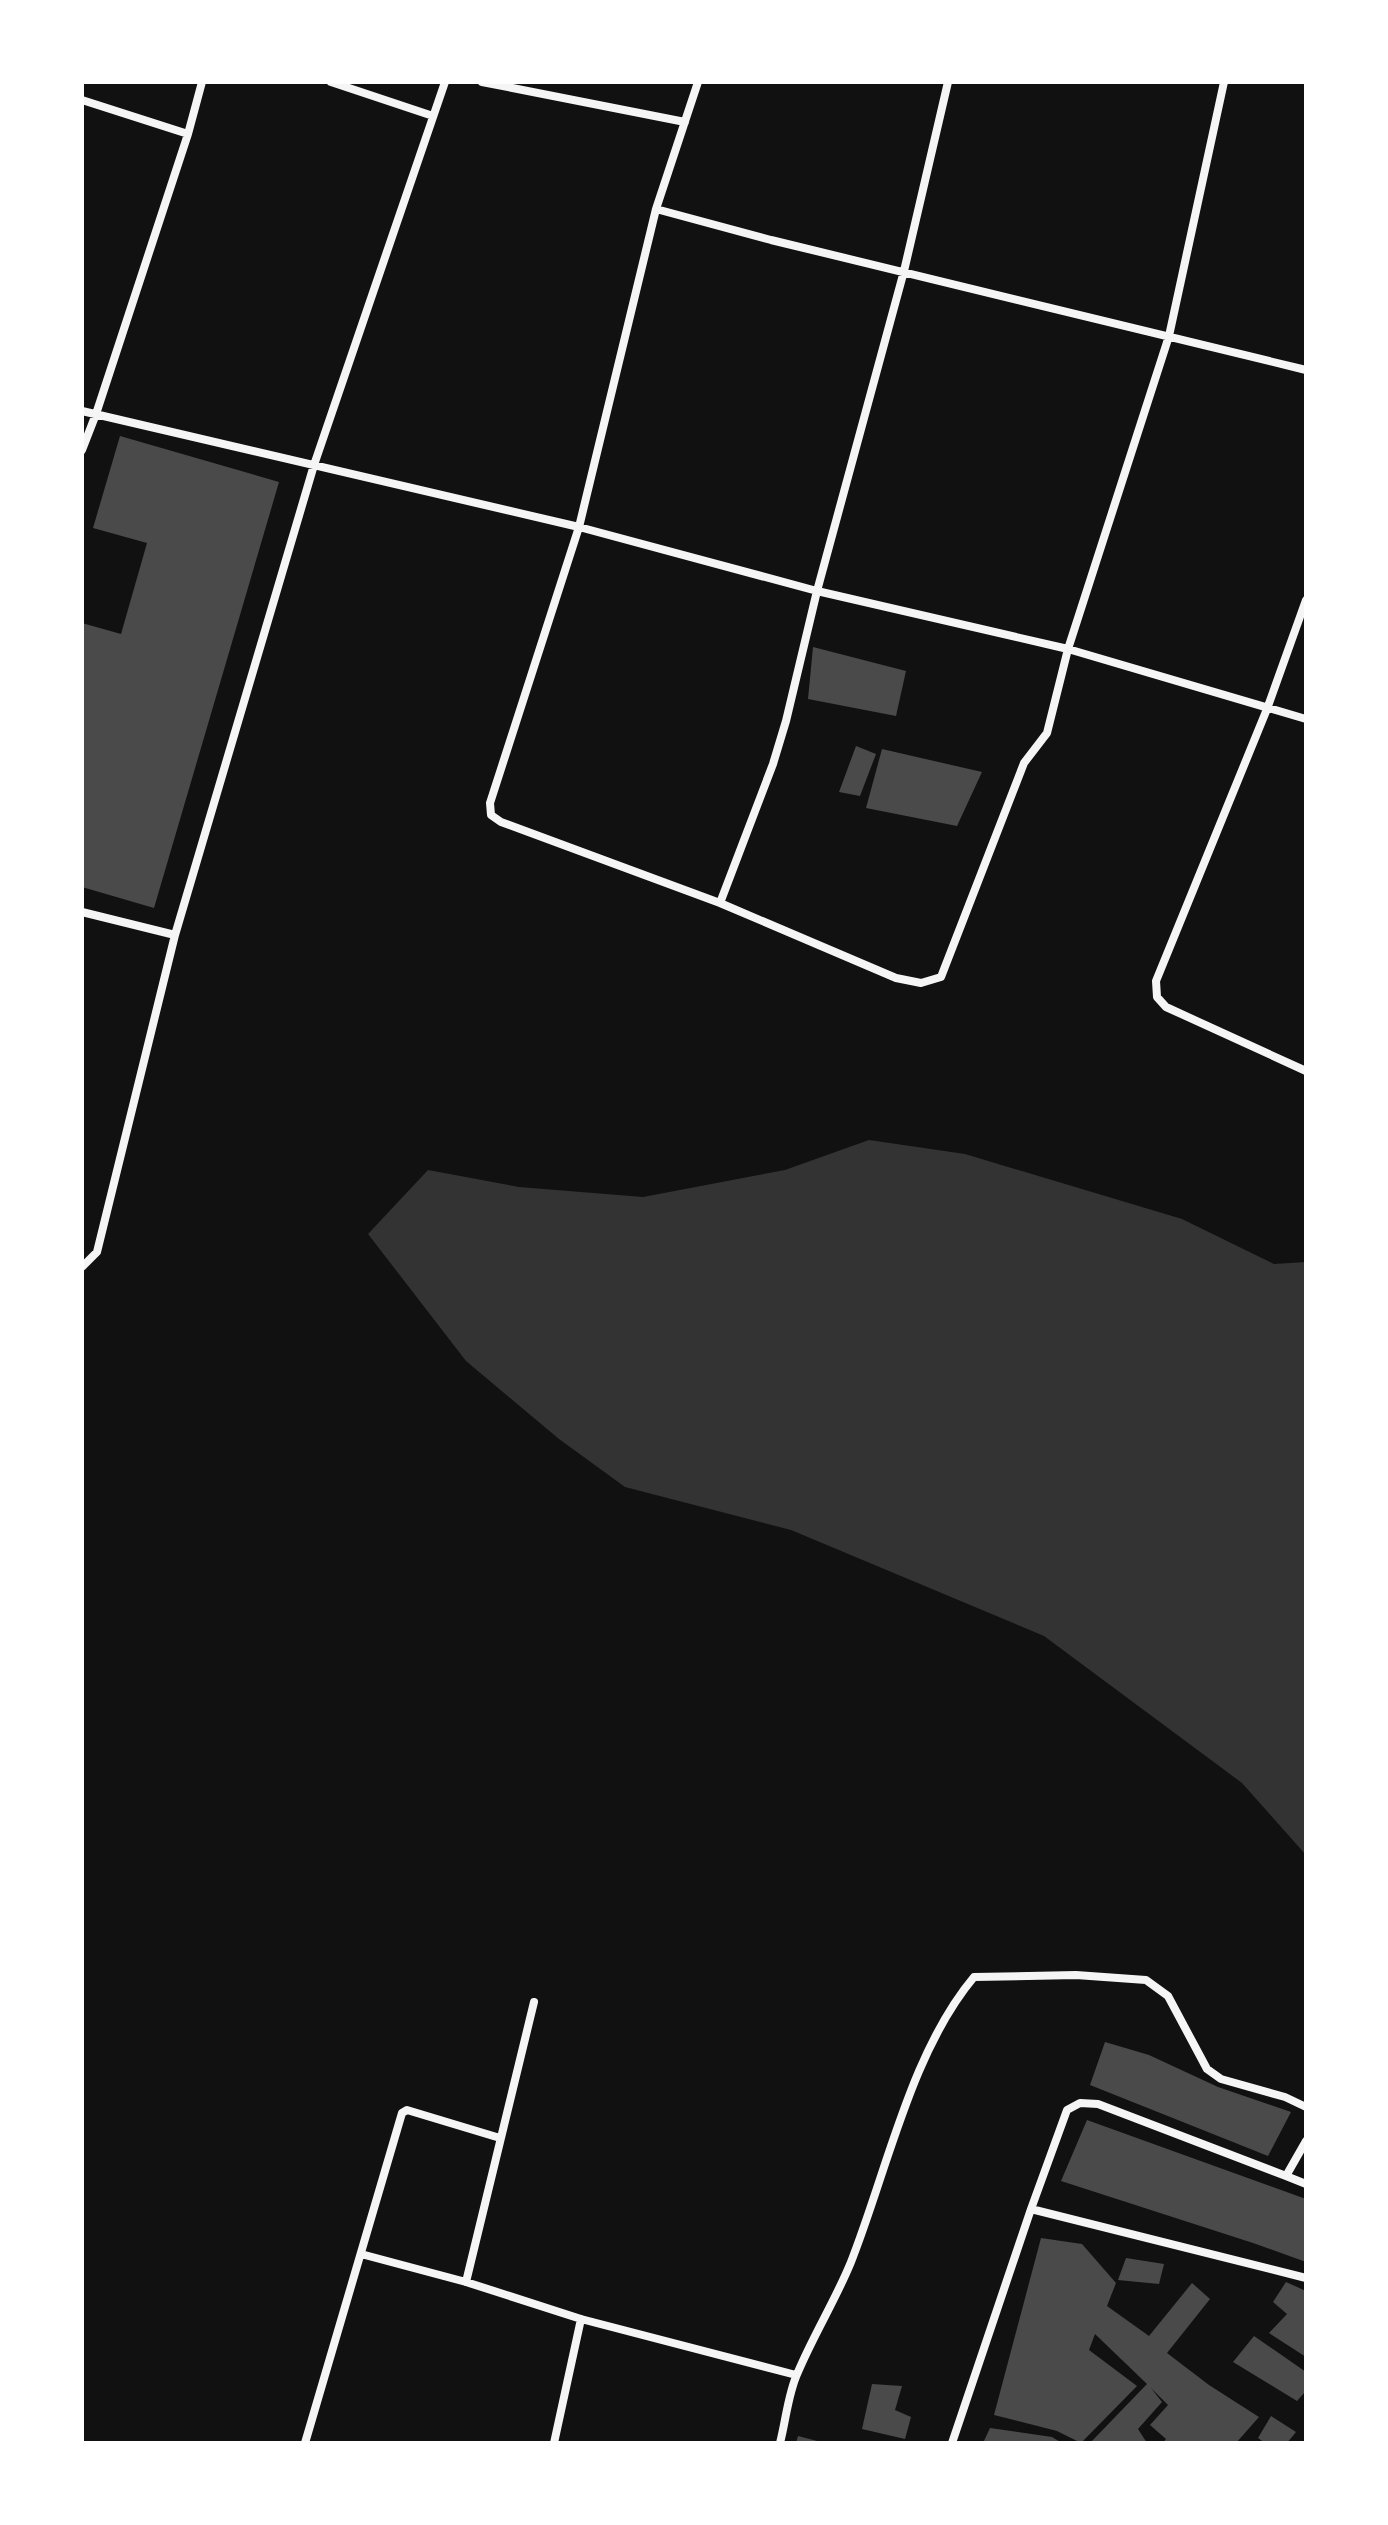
<svg xmlns="http://www.w3.org/2000/svg" width="1388" height="2525" viewBox="0 0 1388 2525" font-family="Figtree,sans-serif">
<rect width="100%" height="100%" fill="#111"/>
<path fill="#333" d="M869,1140L965,1154L1182,1219L1274,1264L1306,1262V1855L1242,1783L1044,1636L791,1530L625,1487L559,1439L466,1361L368,1234L428,1170L519,1187L643,1197L785,1170Z"/>
<path fill="#4a4a4a" d="M120,436L279,482L154,908L82,887V623L121,634L147,543L93,528Z
M813,647L906,671L896,716L808,699Z
M856,746L876,754L860,796L839,792Z
M882,749L982,772L957,826L866,808Z
M1105,2042L1149,2055L1218,2087L1291,2112L1268,2156L1090,2085Z
M1087,2120L1306,2199V2262L1253,2243L1061,2181Z
M1041,2238L1082,2244L1116,2283L1107,2306L1149,2336L1192,2283L1210,2299L1167,2353L1209,2385L1259,2417L1236,2443H1163L1166,2439L1150,2425L1168,2405L1151,2388L1162,2402L1138,2429L1147,2443H1090L1147,2384L1095,2334L1089,2350L1137,2386L1081,2443L1057,2431L994,2415Z
M1126,2258L1164,2264L1159,2284L1118,2280Z
M1286,2282L1306,2291V2357L1269,2333L1287,2314L1273,2302Z
M1254,2336L1306,2372V2391L1297,2401L1233,2362Z
M872,2384L902,2386L895,2410L911,2417L905,2439L862,2429Z
M1271,2416L1296,2432L1287,2443H1265L1258,2438Z
M990,2428L1052,2437L1062,2443H983Z
M798,2436L821,2442V2443H796Z"/>
<g fill="none" stroke-linecap="round" stroke-linejoin="round">
<path stroke="#f5f5f5" stroke-width="8" d="M331,82L433,116
M482,82L685,122
M698,82L656,209L579,527L490,803L491,815L501,822L720,903L896,978L921,983L941,977L1024,763L1047,733L1068,649L1169,336L1224,82
M82,100L188,134
M656,209L771,240L1306,370
M82,411L579,527L817,591L1068,649L1306,719
M82,450L96,414L188,134L202,82
M1306,600L1267,709L1156,981L1157,997L1166,1007L1306,1071
M720,903L773,764L786,721L817,591L904,271L948,82
M82,912L175,935
M82,1267L97,1252L175,935L314,465L445,82
M1306,2141L1286,2176L1306,2184
M1286,2176L1098,2104L1080,2103L1067,2110L1031,2209L1306,2278
M361,2254L466,2282L581,2319L796,2375
M466,2282L534,2002
M305,2443L402,2113L407,2110L500,2138
M554,2443L581,2319
M780,2443C786,2420 788,2393 798,2372C814,2334 836,2299 851,2262C887,2171 911,2052 974,1977L1076,1975L1146,1980L1168,1996L1207,2069L1221,2079L1285,2097L1306,2107
M952,2443L1031,2209"/>
</g>
<rect width="1388" height="2525" fill="none" stroke="#ffffff" stroke-width="168"/>
</svg>
